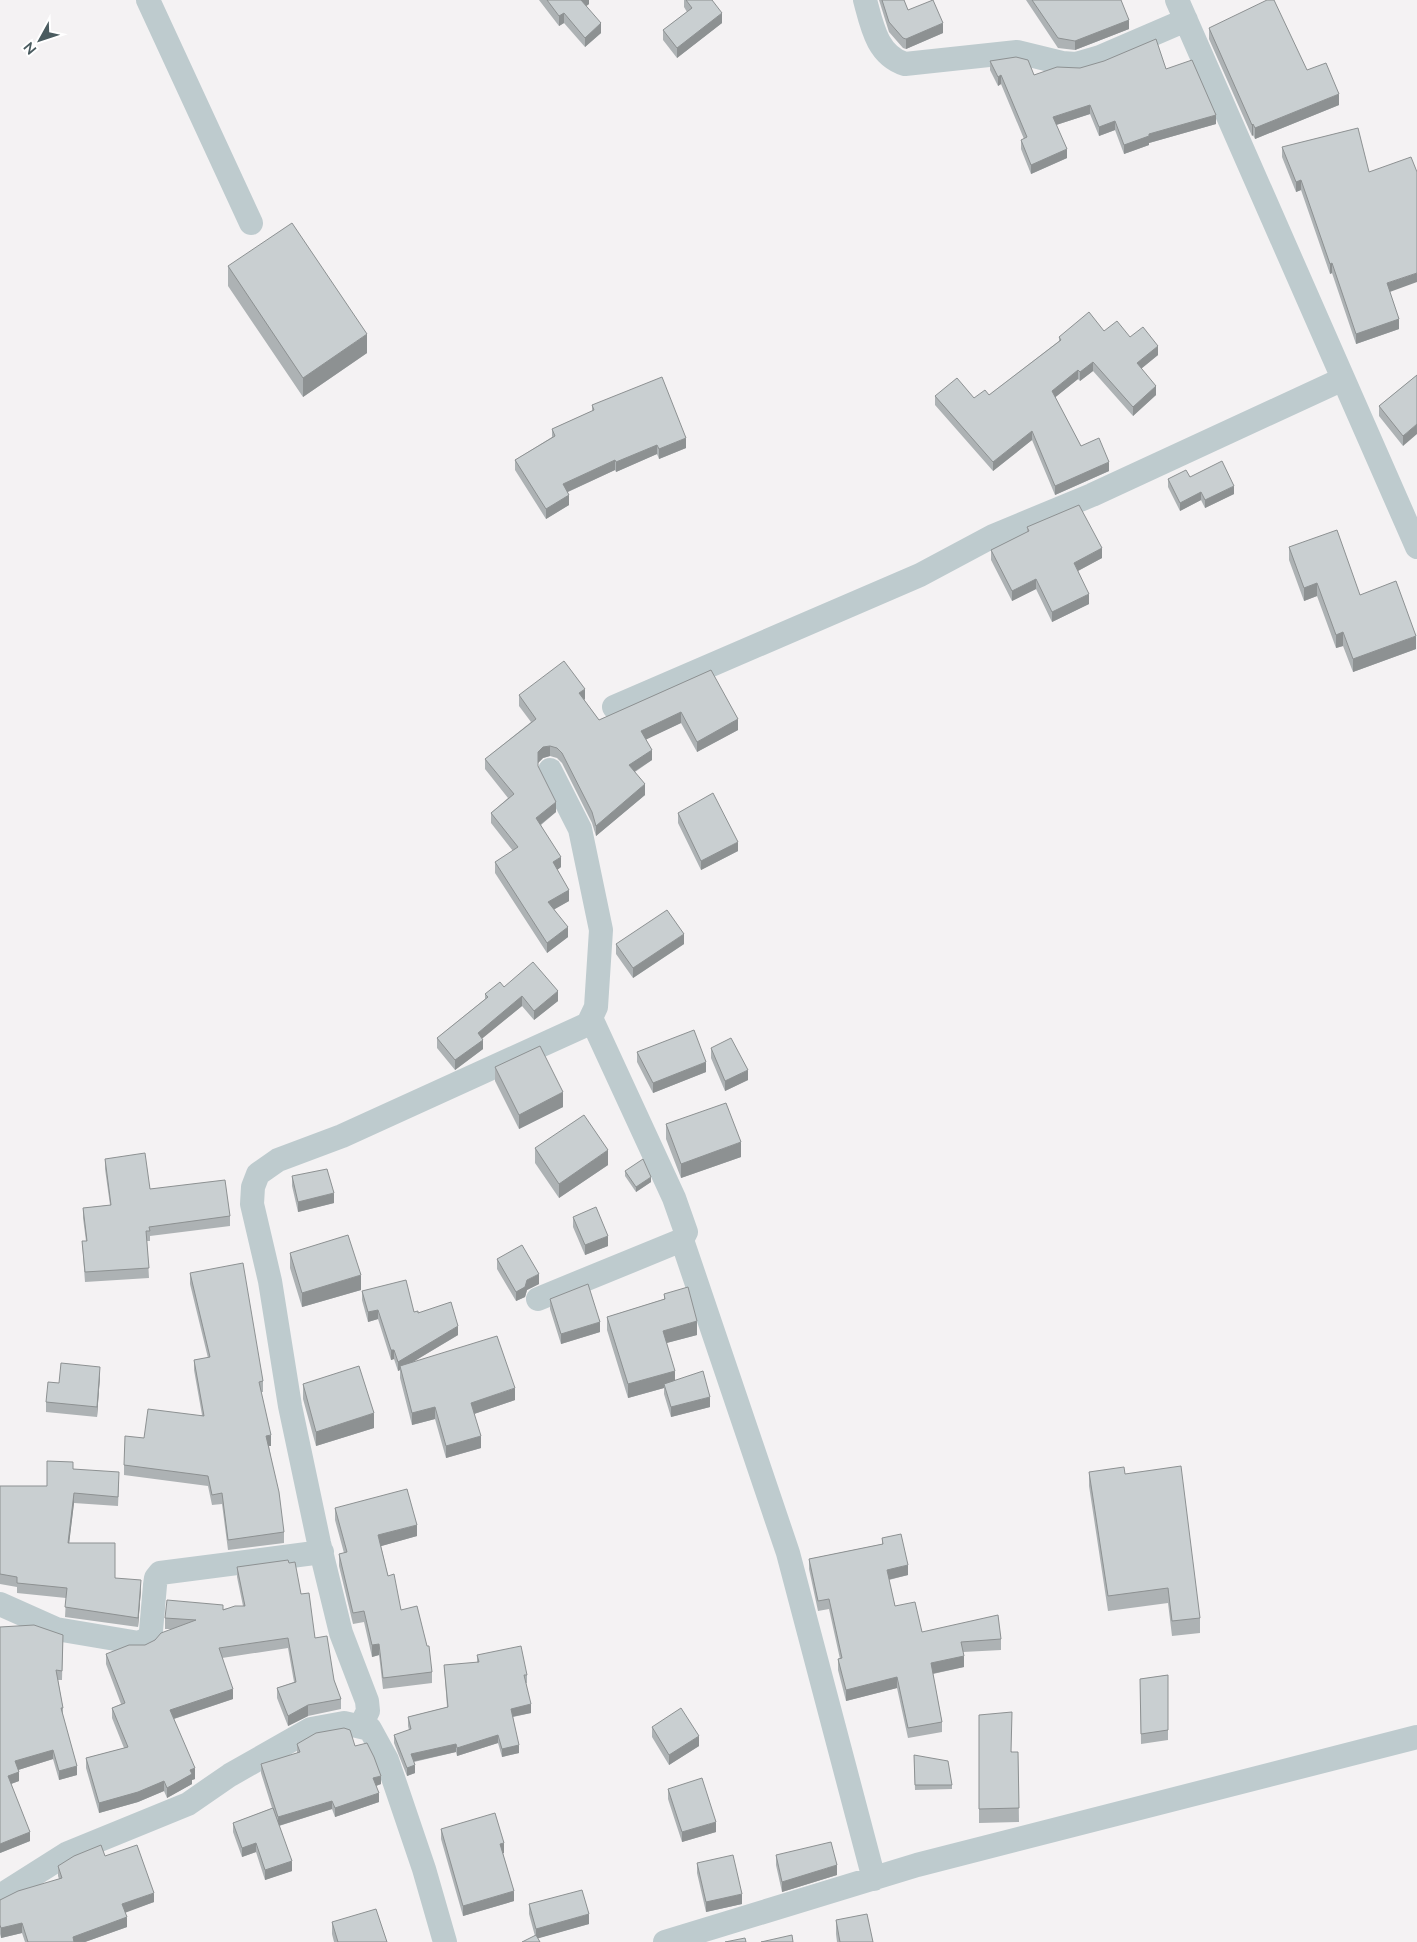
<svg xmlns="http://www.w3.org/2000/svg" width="1417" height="1942" viewBox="0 0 1417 1942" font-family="Lato,sans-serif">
<rect width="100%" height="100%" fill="#f4f2f3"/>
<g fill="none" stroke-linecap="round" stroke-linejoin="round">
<path stroke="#becbce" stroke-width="24" d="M148,0L251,223
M865,0C872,26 877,55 905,64L1017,52L1062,63L1076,64L1100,57L1186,20
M1177,0L1417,547
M614,707L920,575L993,536L1092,495L1343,379
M682,1240L788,1553L874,1879
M538,1299L682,1240L686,1232L674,1198L591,1018
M0,1604L56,1629L139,1643L149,1638L151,1631L155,1585L156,1578L160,1573L322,1552
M361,1725L368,1711L367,1701L341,1633L319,1543L290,1406L270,1281L252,1204L253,1187L258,1174L278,1160L342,1136L588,1024L596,1007L601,930L580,829L550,770
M0,1896L68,1853L188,1804L230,1775L311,1729L344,1723L370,1729L387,1760L424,1869L445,1942
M665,1942L917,1865L1417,1737"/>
</g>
<path fill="#adb2b4" d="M539,0H589V4L586,6L601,33L585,47L564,23L559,26Z
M684,0H712L722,23L677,58L663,40V30L687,12L684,7Z
M879,0H904L908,10L943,33L906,49L903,48L889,32Z
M1026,0H1121L1129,29L1075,50L1058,48Z
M1209,28L1307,70L1339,105L1255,139L1253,135L1252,136L1209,39Z
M990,61L1034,75L1080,68L1166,69L1216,124L1149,143V145L1124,154L1115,130L1099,136L1090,114L1056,125L1067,158L1031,174L1021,149V140L1024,139L1001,84L998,86L990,70Z
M1282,147L1390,292L1399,329L1356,344L1332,273L1330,274L1301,190L1296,192L1282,157Z
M228,266L367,353L303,397L228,286Z
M1104,331L1130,337L1158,355L1141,369L1156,395L1133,416L1093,371L1080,381L1078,379L1055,397L1081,446L1109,471L1055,495L1032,440L993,471L935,405V396L974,398L989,395L1059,341V337Z
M1417,375L1403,446L1379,416V406Z
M592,405L686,448L659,459L657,454L616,472L615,470L568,492L569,505L546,519L515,470V460L552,437V429L592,411Z
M1190,477L1234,494L1205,508L1201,500L1180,511L1168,487V479Z
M1027,527L1102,558L1078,571L1089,604L1052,622L1036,589L1012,601L991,560V550L1027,532Z
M1289,547L1360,595L1416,649L1353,672L1343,646L1336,648L1317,596L1304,601L1289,560Z
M711,670L738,730L697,752L681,723L646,739L652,760L635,772L645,795L596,836L592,823L562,763L557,758L550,756L543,758L538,763V766L556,812L541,825L561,867L557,870L569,901L554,909L568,937L547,953L495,873V862L513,851L491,823V813L508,798L485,769V759L531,722L519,706V695L585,699L584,700L599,720Z
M678,813L738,851L701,870L678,823Z
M616,944H684L633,978L616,954Z
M504,987L558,1001L534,1020L522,1006L482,1038L483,1049L455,1070L437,1048V1038L485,999V994Z
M711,1048L748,1080L725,1091L711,1058Z
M637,1052L706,1072L653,1093L637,1062Z
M495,1067L563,1107L519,1129L495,1081Z
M666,1124L741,1157L681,1178L666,1139Z
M535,1148L608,1165L559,1198L535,1163Z
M105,1159L150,1189L230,1216V1226L150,1236V1241H147L149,1278L85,1282L82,1241H86L83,1218V1208L110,1205L105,1169Z
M625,1171L651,1182L636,1192L625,1176Z
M292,1176L334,1203L298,1212L292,1186Z
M573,1217L608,1246L585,1255L573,1227Z
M290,1253L361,1290L302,1307L290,1268Z
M497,1259L539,1284L527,1290L525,1297L516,1301L497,1269Z
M190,1273L263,1381V1392H261L271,1446H269L284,1532V1543L228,1550L222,1504L212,1505L208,1486L124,1475V1465L144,1438L202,1415L194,1370V1360L208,1358L190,1284Z
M362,1291L414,1312L418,1313L458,1335L413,1362L515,1400L474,1414L481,1448L446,1458L435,1419L412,1425L400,1378V1370L398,1371L394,1359L391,1360L378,1319L368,1322L362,1300Z
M664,1294L697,1335L666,1343L675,1380L710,1407L671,1417L664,1394V1388L628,1398L607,1330V1317L664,1299Z
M550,1299L600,1332L561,1344L550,1309Z
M100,1376L97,1417L46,1412V1402Z
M303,1384L374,1428L316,1446L303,1399Z
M73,1469L119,1482L118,1506L74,1503L69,1543L115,1578L141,1589L138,1627L65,1617L66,1598L17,1593V1587L0,1584V1486H47Z
M1089,1472L1125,1474L1200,1618V1633L1172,1636L1168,1603L1108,1611L1089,1486Z
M335,1508L417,1536L381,1546L388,1576L401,1610L432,1672V1683L383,1689L379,1655L372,1657L364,1622L353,1624L339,1566V1554L344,1553L335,1520Z
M882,1538L908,1575L889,1580L895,1606L922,1632L1001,1639V1650L963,1652L964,1667L933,1674L942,1722V1732L908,1738L897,1688L846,1701L838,1670V1659H840L829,1609L818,1611L809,1569V1559L882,1544Z
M289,1563L301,1594L315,1638L334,1680L341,1699V1709L308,1716L288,1726L277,1698V1688L294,1682L288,1648L222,1658L233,1699L174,1719L195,1779L192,1780V1784L167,1798L164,1791L138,1802L99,1813L86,1768V1758L124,1748L112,1718V1708L121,1704L106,1664V1654L145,1645L155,1640L172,1629H165V1618L243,1606L237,1577V1567Z
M0,1627L63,1635L62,1680H58L63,1708V1717L77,1775L59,1780L53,1759L18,1770L19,1781L11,1784L30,1841L0,1853Z
M477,1655L527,1675V1683H526L531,1713L513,1717L519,1753L502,1757L498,1743L457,1756L456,1752L414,1762L415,1773L407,1776L394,1743V1735L409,1730L408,1726V1717L447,1707L444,1665L477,1663Z
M1168,1675V1740L1141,1744L1140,1679Z
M979,1715L1012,1752H1018L1019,1822L979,1823Z
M652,1727L699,1746L669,1765L652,1737Z
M297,1744L355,1746L381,1784L376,1786L379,1802L335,1817L332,1809L279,1826L292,1871L265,1880L256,1852L242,1857L233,1832V1823L272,1808L261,1773V1764L297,1753Z
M914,1755L952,1785V1789L915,1790Z
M668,1789L716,1832L682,1842L668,1799Z
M441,1829L504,1853H503L514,1901L463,1916L441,1839Z
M776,1855L837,1875L782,1892L776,1865Z
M105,1856L154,1902L125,1912L127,1927L85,1942H25L22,1933L1,1938L0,1934V1900L59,1879L58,1876V1866Z
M697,1863L742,1904L706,1912L697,1873Z
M529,1904L589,1924L538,1938L535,1936L529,1914Z
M836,1920L873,1942H837L836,1934Z
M332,1922L387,1942H334L332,1934Z"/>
<path fill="#8d9192" d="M581,0H589V4L581,10Z
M564,13V23L559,26V16Z
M722,13V23L677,58V48Z
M1129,20V29L1075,50V41Z
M601,23V33L585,47V38Z
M943,23V33L906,49V39Z
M1001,75V84L998,86V77Z
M1339,94V105L1255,139V128Z
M1090,105V114L1053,126V117Z
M1216,115V124L1149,143V145L1124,154V145L1149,134Z
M1115,121V130L1099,136V127Z
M1253,124V135L1252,136V125Z
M1067,149V158L1031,174V165Z
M1301,180V190L1296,192V182Z
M1332,263V273L1330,274V264Z
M1417,273V282L1387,293V283Z
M1399,319V329L1356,344V334Z
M367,334V353L303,397V378Z
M1158,346V355L1137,372V363Z
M1093,362V371L1080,381V372Z
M1078,370V379L1052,400V391Z
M1156,386V395L1133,416V407Z
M1417,424V434L1403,446V436Z
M1032,431V440L993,471V462Z
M686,438V448L659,459V449Z
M657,445V454L616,472V462Z
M615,460V470L563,494V484Z
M1109,462V471L1055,495V486Z
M1234,486V494L1205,508V500Z
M1201,492V500L1180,511V503Z
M569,495V505L546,519V509Z
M1102,548V558L1074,573V563Z
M1036,579V589L1012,601V591Z
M1317,583V596L1304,601V588Z
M1089,594V604L1052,622V612Z
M1343,632V646L1336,648V635Z
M1416,636V649L1353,672V659Z
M585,689V699L579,704V693Z
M681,712V723L641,742V731Z
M738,719V730L697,752V742Z
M550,746V756L543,758L538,763V776V752L543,747Z
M652,750V760L629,775V765Z
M645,784V795L596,836V826Z
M556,802V812L536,828V818Z
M738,842V851L701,870V861Z
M561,857V867L553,873V862Z
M569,890V901L548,913V902Z
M568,927V937L547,953V943Z
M684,934V944L633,978V968Z
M558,991V1001L534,1020V1011Z
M522,996V1006L478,1042V1033Z
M483,1040V1049L455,1070V1060Z
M706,1062V1072L653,1093V1083Z
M748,1070V1080L725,1091V1081Z
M563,1092V1107L519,1129V1115Z
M741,1142V1157L681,1178V1164Z
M608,1150V1165L559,1198V1184Z
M651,1177V1182L636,1192V1187Z
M334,1193V1203L298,1212V1202Z
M608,1236V1246L585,1255V1245Z
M539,1274V1284L527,1290L525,1297L516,1301V1292L527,1280Z
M361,1275V1290L302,1307V1293Z
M378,1310V1319L368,1322V1312Z
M697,1321V1335L663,1344V1331Z
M600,1322V1332L561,1344V1334Z
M458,1326V1335L401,1369L400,1366V1370L398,1371V1362Z
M391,1350H394V1359L391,1360Z
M100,1367V1376L97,1417V1407Z
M675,1371V1384H664V1388L628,1398V1384Z
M515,1388V1400L471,1415V1403Z
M710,1397V1407L671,1417V1407Z
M435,1407V1419L412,1425V1413Z
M374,1413V1428L316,1446V1432Z
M271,1435V1446H266V1436Z
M481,1436V1448L446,1458V1446Z
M74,1493V1503L68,1553V1543Z
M417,1525V1536L378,1547V1535Z
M908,1565V1575L887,1580V1570Z
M141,1580V1589L138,1627V1618Z
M379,1644V1655L372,1657V1645Z
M964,1656V1667L931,1674V1663Z
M897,1677V1688L846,1701V1690Z
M233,1689V1699L170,1720V1710Z
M531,1704V1713L511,1717V1709Z
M308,1705V1716L288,1726V1716Z
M498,1735V1743L457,1756V1748Z
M699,1736V1746L669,1765V1755Z
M456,1744V1752L411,1762V1754Z
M519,1745V1753L502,1757V1749Z
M53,1750V1759L15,1771V1761Z
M415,1765V1773L407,1776V1768Z
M77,1766V1775L59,1780V1771Z
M195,1768V1779L192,1780V1784L167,1798V1788L190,1770Z
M19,1772V1781L8,1785V1776Z
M381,1776V1784L373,1787V1778Z
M164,1781V1791L138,1802L99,1813V1803Z
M379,1793V1802L335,1817V1808Z
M332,1801V1809L278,1826V1817Z
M716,1822V1832L682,1842V1832Z
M30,1832V1841L0,1853V1844Z
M256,1843V1852L242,1857V1848Z
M504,1843V1853L500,1854V1844Z
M292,1861V1871L265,1880V1870Z
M837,1865V1875L782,1892V1882Z
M514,1891V1901L463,1916V1906Z
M154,1893V1902L122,1914V1904Z
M742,1894V1904L706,1912V1902Z
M589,1914V1924L536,1939V1929Z
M127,1917V1927L85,1942H73V1937Z
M22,1923V1933L1,1938V1928Z"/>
<path fill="#c9cfd1" stroke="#8d9192" d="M547,0H581L601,23L585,38L564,13L559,16Z
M686,0H712L722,13L677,48L663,30L692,8Z
M882,0H904L908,10L933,0L943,23L906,39L903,38L889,22Z
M1032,0H1121L1129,20L1075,41L1058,38Z
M1267,0H1274L1307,70L1326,63L1339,94L1255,128L1253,124L1252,125L1209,28Z
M1156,39L1166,69L1192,60L1216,115L1149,134V136L1124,145L1115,121L1099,127L1090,105L1053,117L1067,149L1031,165L1021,140L1027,137L1001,75L998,77L990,61L1016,57L1028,60L1034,75L1057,67L1080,68L1104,61Z
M1358,128L1369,172L1411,157L1417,172V273L1387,283L1399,319L1356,334L1332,263L1330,264L1301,180L1296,182L1282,147Z
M292,223L367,334L303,378L228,266Z
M1089,312L1104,331L1117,321L1130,337L1143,327L1158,346L1137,363L1156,386L1133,407L1093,362L1080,372L1078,370L1052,391L1081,446L1099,438L1109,462L1055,486L1032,431L993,462L935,396L957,378L974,398L985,390L989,395L1061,340L1059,337Z
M1417,375V424L1403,436L1379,406Z
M662,377L686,438L659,449L657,445L616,462L615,460L563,484L569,495L546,509L515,460L555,436L552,429L594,410L592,405Z
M1222,461L1234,486L1205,500L1201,492L1180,503L1168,479L1186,470L1190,477Z
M1079,505L1102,548L1074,563L1089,594L1052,612L1036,579L1012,591L991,550L1029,531L1027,527Z
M1337,530L1360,595L1396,581L1416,636L1353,659L1343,632L1336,635L1317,583L1304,588L1289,547Z
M564,661L585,689L579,693L599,720L711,670L738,719L697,742L681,712L641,731L652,750L629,765L645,784L596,826L592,812L562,753L557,748L550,746L543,747L538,752V766L556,802L536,818L561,857L553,862L569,890L548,902L568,927L547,943L495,862L518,847L491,813L514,794L485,759L536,719L519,695Z
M713,793L738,842L701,861L678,813Z
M667,910L684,934L633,968L616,944Z
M533,962L558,991L534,1011L522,996L478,1033L483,1040L455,1060L437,1038L488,997L485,994L500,982L504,987Z
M694,1030L706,1062L653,1083L637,1052Z
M731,1038L748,1070L725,1081L711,1048Z
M540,1046L563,1092L519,1115L495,1067Z
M726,1103L741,1142L681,1164L666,1124Z
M584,1115L608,1150L559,1184L535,1148Z
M145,1153L150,1189L225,1180L230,1216L149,1227L150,1231H146L149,1268L85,1272L82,1241H87L83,1208L111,1205L105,1159Z
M643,1159L651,1177L636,1187L625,1171Z
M327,1169L334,1193L298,1202L292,1176Z
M596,1207L608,1236L585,1245L573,1217Z
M348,1235L361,1275L302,1293L290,1253Z
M522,1245L539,1274L527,1280L525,1287L516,1292L497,1259Z
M243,1263L263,1381L259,1382L271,1435L266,1436L279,1492L284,1532L228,1540L222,1493L212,1495L208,1476L124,1465L125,1436L144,1438L148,1409L204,1416L194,1360L210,1357L190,1273Z
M406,1280L414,1312L418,1311V1313L451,1302L458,1326L398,1362L394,1350H391L378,1310L368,1312L362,1291Z
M588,1284L600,1322L561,1334L550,1299Z
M688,1287L697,1321L663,1331L675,1371L628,1384L607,1317L665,1299L664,1294Z
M497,1336L515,1388L471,1403L481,1436L446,1446L435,1407L412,1413L400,1366Z
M61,1363L100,1367L97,1407L46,1402L48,1382L59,1383Z
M359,1366L374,1413L316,1432L303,1384Z
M703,1371L710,1397L671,1407L664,1384Z
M47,1461L73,1462V1469L119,1472L118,1497L74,1493L68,1543H115V1578L141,1580L138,1618L65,1607L67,1588L17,1583V1577L0,1574V1486H47Z
M1181,1466L1200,1618L1172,1621L1168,1588L1108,1596L1089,1472L1124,1467L1125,1474Z
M407,1489L417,1525L378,1535L388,1576L394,1574L401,1610L417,1606L427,1646H429L432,1672L383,1678L379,1644L372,1645L364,1611L353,1613L339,1554L347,1552L335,1508Z
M901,1534L908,1565L887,1570L895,1606L915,1602L922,1632L998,1615L1001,1639L961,1642L964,1656L931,1663L942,1722L908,1728L897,1677L846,1690L838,1659L842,1658L829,1599L818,1601L809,1559L883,1544L882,1538Z
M288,1560L289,1563L295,1562L301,1594L309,1593L315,1638L327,1636L334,1680L341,1699L308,1705L288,1716L277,1688L296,1682L288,1638L219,1648L233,1689L170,1710L195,1768L190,1770L192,1774L167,1788L164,1781L138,1792L99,1803L86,1758L128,1747L112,1708L125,1703L106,1654L129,1645H145L155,1640L161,1633L196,1620L165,1618L167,1600L223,1605V1610L235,1606H245L237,1567Z
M34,1625L63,1635L62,1671L56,1670L63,1708H61L77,1766L59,1771L53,1750L15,1761L19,1772L8,1776L30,1832L0,1844V1627Z
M521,1646L527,1675H524L531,1704L511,1709L519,1745L502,1749L498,1735L457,1748L456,1744L411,1754L415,1765L407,1768L394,1735L411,1729L408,1717L448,1707L444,1665L479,1662L477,1655Z
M1168,1675V1730L1141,1734L1140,1679Z
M681,1708L699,1736L669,1755L652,1727Z
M1012,1712L1011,1752H1018L1019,1808L979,1809V1715Z
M344,1728L350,1730L355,1746L367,1743L374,1757L381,1776L373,1778L379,1793L335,1808L332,1801L278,1817L261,1764L300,1752L297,1744L316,1733Z
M914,1755L948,1761L952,1785H915Z
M702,1778L716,1822L682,1832L668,1789Z
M273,1808L292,1861L265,1870L256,1843L242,1848L233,1823Z
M495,1813L504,1843L500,1844L514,1891L463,1906L441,1829Z
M831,1842L837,1865L782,1882L776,1855Z
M101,1845L105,1856L137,1845L154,1893L122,1904L127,1917L73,1937L74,1942H28L22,1923L1,1928L0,1925V1900L18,1891L62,1878L58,1866L74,1856Z
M733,1855L742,1894L706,1902L697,1863Z
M582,1890L589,1914L536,1929L529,1904Z
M376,1909L387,1942H338L332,1922Z
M867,1914L873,1942H840L836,1920Z
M536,1935L540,1942H522Z
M792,1935L793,1942H761Z
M745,1938L746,1942H725Z"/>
<g transform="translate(40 40) rotate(230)" stroke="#ffffff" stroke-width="4" paint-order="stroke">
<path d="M0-4L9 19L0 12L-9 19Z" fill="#4a5b5f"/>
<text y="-8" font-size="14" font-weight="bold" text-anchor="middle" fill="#4a5b5f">N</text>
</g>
</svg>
